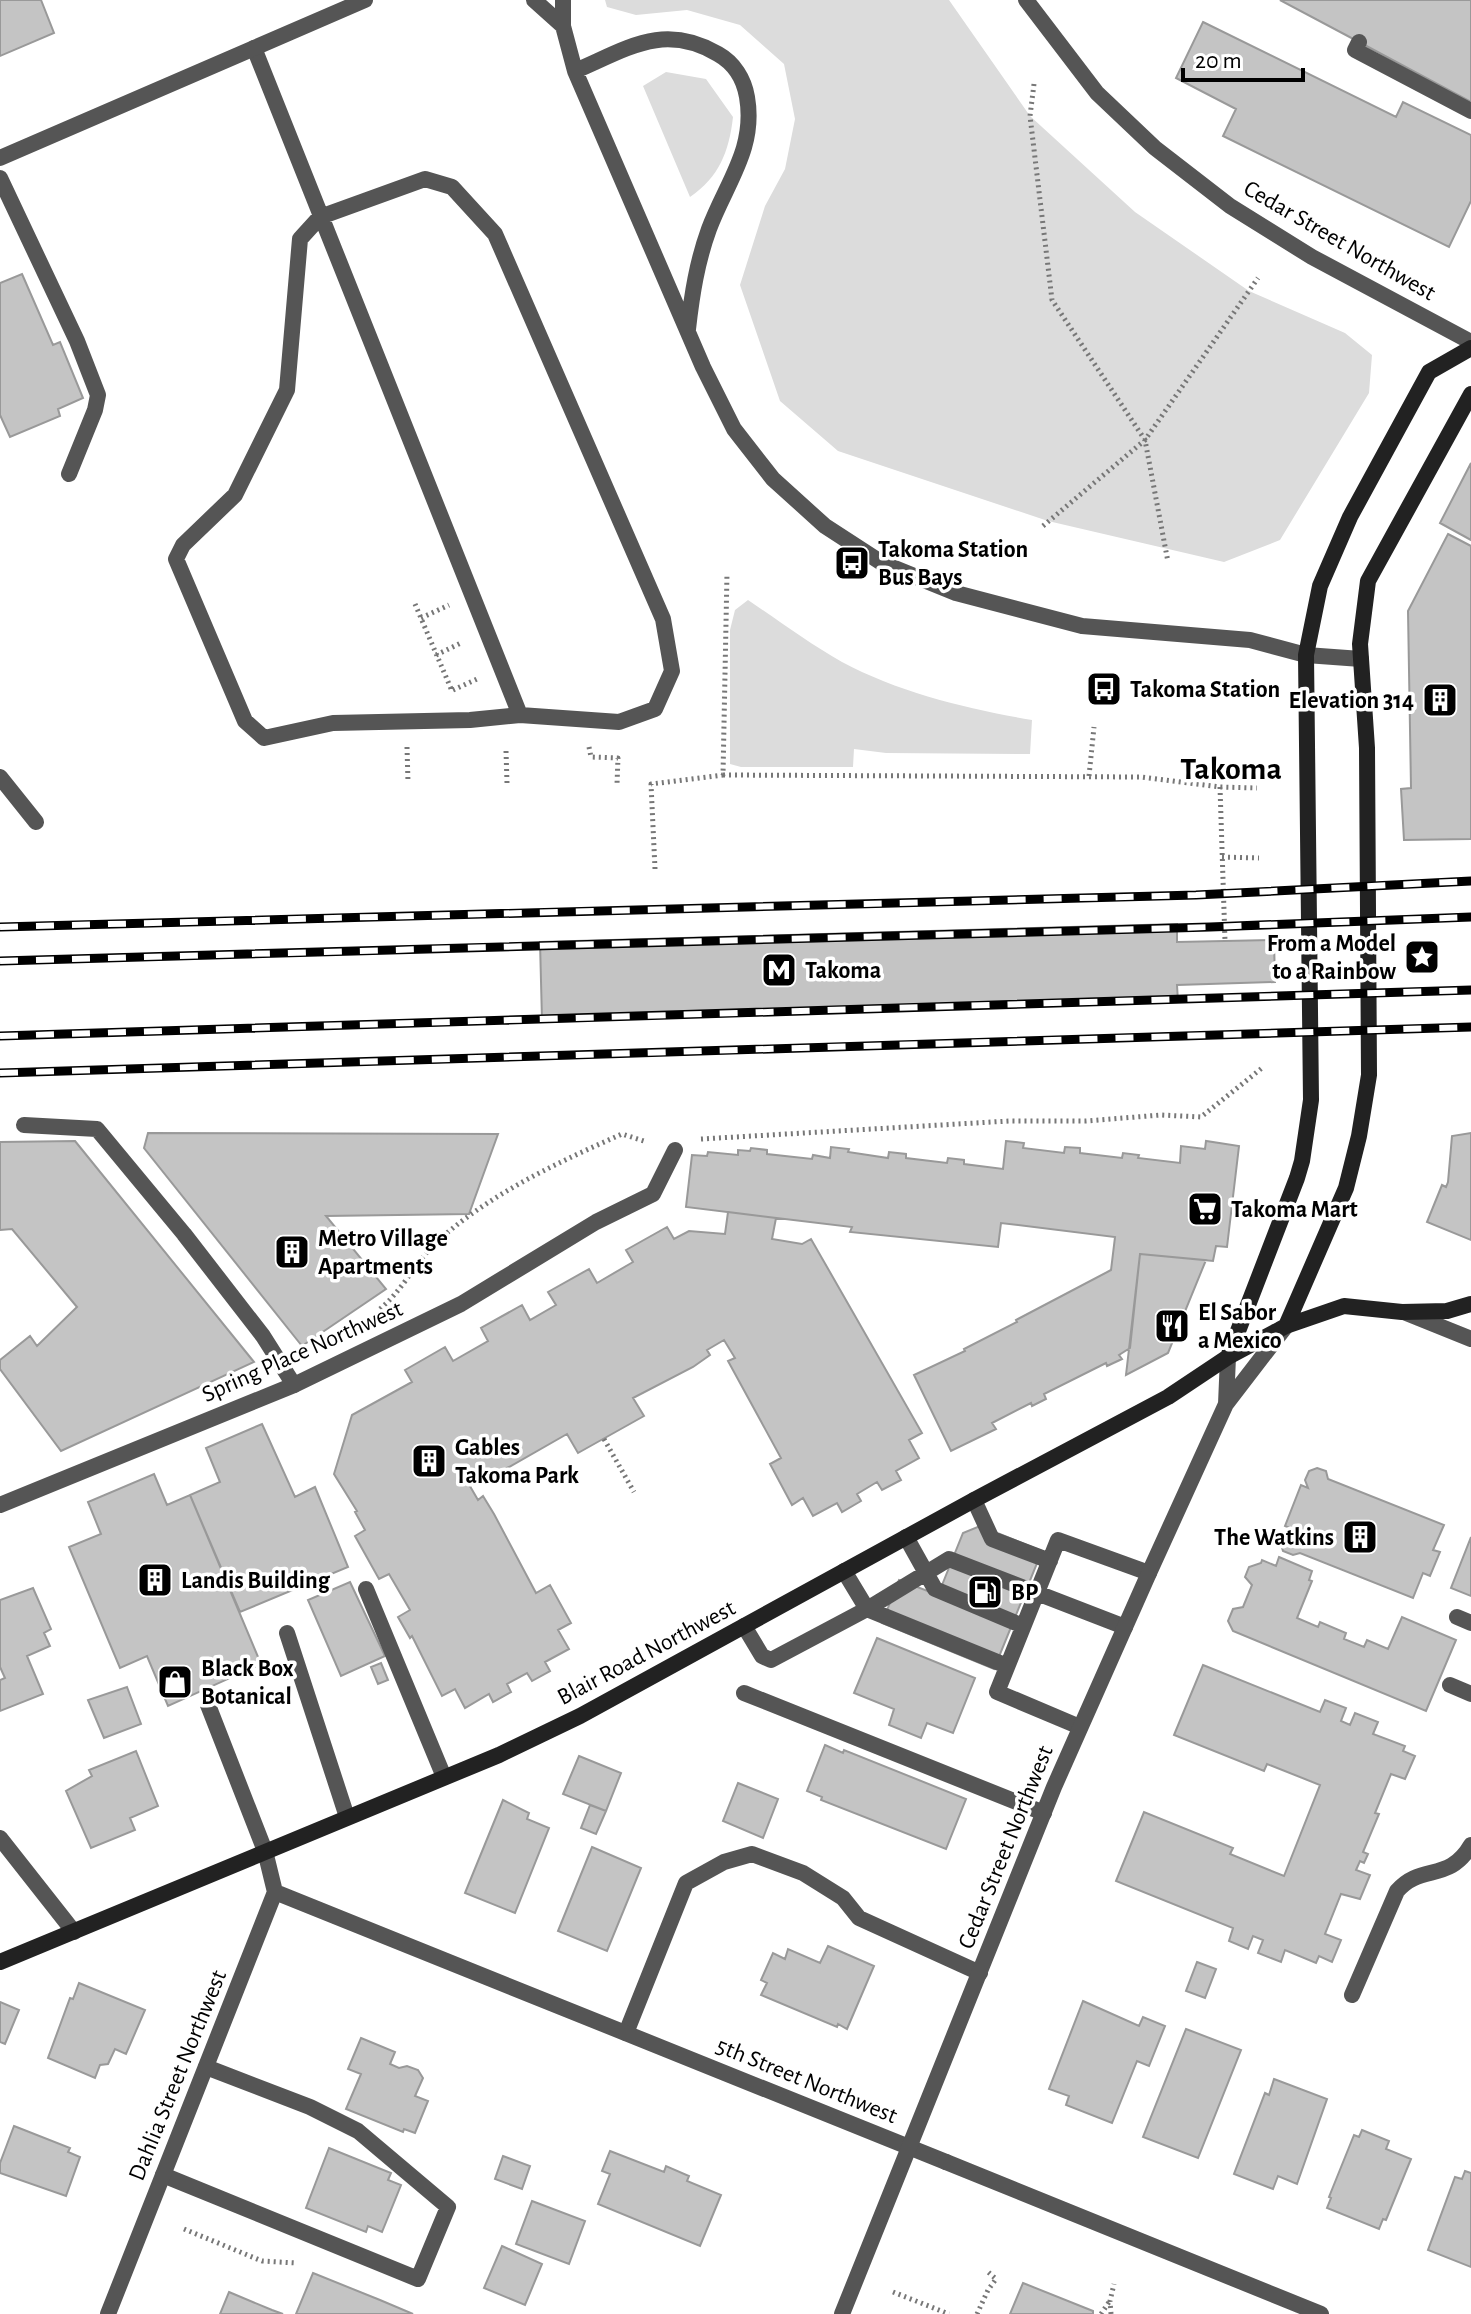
<svg xmlns="http://www.w3.org/2000/svg" width="1471" height="2314" viewBox="0 0 1471 2314" font-family="'Alegreya Sans',sans-serif">
<rect width="100%" height="100%" fill="#fff"/>
<path fill="#dcdcdc" d="M605,0H949L1030,116L1135,212L1249,291L1345,333L1372,355L1369,393L1280,540L1224,562L1048,521L838,451L780,401L740,285L765,206L785,169L795,119L784,64L740,25L687,10L636,15L607,7Z
M666,72L706,79L733,117C729,152 719,177 690,197L643,86Z
M748,600C779,621 810,644 842,662C900,693 968,709 1032,720L1030,754L886,753L854,749L853,767H741L730,764V630L735,610Z"/>
<path fill="#c4c4c4" stroke="#999" stroke-width="2" d="M0,0H41L54,33L0,56Z
M1280,0H1471V102L1359,42Z
M1203,22L1396,117L1403,102L1471,135V201L1449,247L1223,136L1236,109L1176,78Z
M22,274L53,345L60,342L83,398L58,409L60,416L10,437L0,415V283Z
M1471,463V540L1440,523Z
M1448,534L1471,546V839L1404,840L1401,789L1411,788L1408,611Z
M1177,924V942L1274,940L1275,982L1177,985L1178,1002L542,1020L540,942Z
M148,1133L498,1134L469,1214L326,1216L386,1289L302,1346L144,1148Z
M1471,1133V1240L1427,1222L1442,1185L1446,1187L1448,1182L1452,1136Z
M75,1141L254,1362L61,1451L0,1369V1360L30,1336L37,1346L77,1307L12,1229L0,1230V1142Z
M1006,1141L1024,1143L1023,1148L1064,1153L1065,1147L1080,1148V1153L1122,1158L1123,1153L1139,1155L1138,1158L1180,1163L1181,1146L1205,1149L1206,1141L1239,1146L1227,1247L1216,1246L1213,1261L1140,1254L1130,1348L1119,1355L1122,1359L1107,1366L1106,1363L1044,1394L1046,1399L1032,1406L1031,1403L992,1423L996,1429L951,1451L914,1375L965,1351L964,1349L1017,1322L1016,1320L1111,1270L1115,1237L1001,1223L998,1247L850,1232L852,1227L686,1207L692,1155L707,1156L708,1152L738,1155V1150L750,1151L751,1148L767,1150V1154L812,1159L813,1155L830,1158L831,1147L849,1149L848,1152L888,1158L889,1152L906,1154V1158L947,1163L948,1158L964,1160V1164L1003,1169Z
M728,1212L776,1218L772,1239L802,1244L811,1239L922,1433L909,1440L919,1458L896,1471L901,1480L882,1490L877,1482L857,1494L861,1501L842,1512L837,1503L813,1516L803,1498L792,1505L770,1464L781,1458L728,1361L735,1358L724,1340L707,1350L710,1355L693,1367L633,1398L644,1416L578,1453L567,1434L509,1467L489,1477L485,1470L467,1481L478,1500L483,1496L494,1514L536,1593L550,1585L571,1623L558,1630L569,1649L545,1662L550,1671L532,1681L527,1673L507,1684L511,1692L493,1702L489,1694L465,1708L455,1689L442,1696L412,1636L410,1638L398,1617L410,1610L389,1574L379,1579L355,1536L365,1530L355,1512L357,1511L334,1474L352,1415L412,1382L405,1370L445,1347L453,1361L488,1341L481,1328L522,1305L530,1320L556,1305L548,1292L589,1269L597,1283L633,1262L626,1250L667,1227L674,1239L689,1231L725,1234Z
M1140,1254L1206,1260L1168,1353L1126,1375Z
M262,1424L295,1497L315,1487L348,1567L240,1612L190,1495L220,1482L206,1448Z
M1317,1468L1326,1471L1328,1479L1444,1525L1433,1550L1440,1552L1430,1576L1423,1573L1413,1598L1300,1553L1293,1555L1283,1551L1280,1541L1284,1532L1292,1529L1285,1526L1301,1485L1308,1488L1305,1480L1309,1471Z
M154,1474L167,1505L190,1495L261,1664L168,1706L147,1656L120,1668L69,1547L101,1534L88,1502Z
M980,1526L1042,1551L994,1669L882,1623L899,1580L938,1595L963,1533Z
M1471,1537V1596L1451,1588Z
M1279,1557L1312,1571L1309,1580L1312,1581L1297,1618L1318,1627L1320,1622L1346,1633L1344,1639L1364,1647L1367,1640L1388,1649L1402,1617L1456,1640L1426,1711L1233,1631L1228,1621L1233,1609L1243,1607L1252,1585L1245,1577L1249,1567L1261,1563L1262,1560L1276,1566Z
M350,1582L385,1656L341,1676L308,1600Z
M33,1588L51,1629L44,1633L50,1646L27,1656L43,1694L0,1711V1680L5,1678L0,1667V1600Z
M877,1638L975,1678L953,1733L927,1723L921,1738L889,1725L894,1709L854,1693Z
M381,1663L388,1680L378,1684L371,1667Z
M1203,1665L1320,1712L1325,1700L1346,1708L1341,1721L1350,1725L1355,1713L1378,1722L1373,1734L1405,1746L1403,1751L1415,1756L1405,1779L1391,1774L1375,1813L1379,1814L1363,1852L1368,1854L1364,1863L1360,1861L1356,1870L1370,1875L1360,1899L1341,1894L1325,1934L1341,1940L1332,1962L1319,1956L1316,1963L1285,1950L1281,1962L1258,1953L1263,1940L1253,1936L1248,1949L1229,1941L1233,1928L1116,1881L1144,1812L1233,1848L1230,1854L1284,1876L1320,1785L1267,1764L1264,1771L1174,1735Z
M127,1687L141,1724L104,1738L88,1700Z
M825,1745L843,1753L844,1750L966,1799L946,1849L821,1800L822,1797L807,1791Z
M136,1751L158,1806L130,1818L135,1830L91,1848L66,1791L92,1776L89,1770Z
M579,1756L621,1773L606,1811L563,1794Z
M738,1783L778,1799L763,1838L723,1821Z
M503,1800L529,1813L527,1819L549,1828L515,1913L465,1893Z
M590,1805L606,1811L596,1834L581,1828Z
M592,1847L641,1868L607,1951L558,1931Z
M828,1946L874,1966L847,2029L838,2024L837,2027L761,1995L767,1983L761,1980L773,1953L785,1959L788,1949L820,1963Z
M1197,1962L1216,1969L1205,1998L1186,1991Z
M79,1983L145,2010L126,2054L115,2049L108,2064L100,2065L95,2078L48,2058L70,1998L73,1999Z
M1083,2001L1139,2026L1143,2017L1165,2026L1149,2066L1137,2061L1112,2123L1066,2105L1069,2096L1049,2089Z
M0,2002L19,2010L5,2044L0,2042Z
M1186,2029L1241,2050L1198,2158L1143,2137Z
M361,2038L395,2052L390,2064L399,2068L407,2066L418,2070L423,2078L415,2096L428,2101L415,2133L404,2129L403,2132L346,2109L361,2074L348,2069Z
M1274,2079L1327,2099L1297,2184L1278,2176L1273,2189L1234,2174L1265,2093L1269,2095Z
M14,2126L70,2148L68,2152L80,2157L66,2196L0,2173V2163Z
M1362,2130L1389,2141L1386,2149L1411,2159L1386,2220L1383,2219L1379,2229L1327,2208L1331,2198L1329,2197L1354,2135L1359,2137Z
M329,2148L391,2173L388,2180L401,2185L382,2232L368,2226L366,2232L306,2208Z
M610,2151L664,2172L666,2166L689,2176L687,2181L721,2195L700,2246L598,2204L610,2174L602,2171Z
M503,2156L530,2166L522,2189L495,2179Z
M1465,2171L1471,2173V2267L1428,2250L1455,2177L1462,2179Z
M532,2201L585,2221L569,2264L516,2244Z
M502,2246L542,2264L525,2305L484,2288Z
M313,2273L380,2300L413,2314H296Z
M1023,2283L1093,2311V2314H1010Z
M229,2292L272,2310L283,2314H220Z"/>
<g fill="none" stroke-linecap="round" stroke-linejoin="round">
<path stroke="#777" stroke-width="5" stroke-dasharray="2 4" stroke-linecap="butt" d="M1034,84L1030,116L1052,300L1145,440L1168,562
M1043,526L1145,440L1258,278
M415,604L452,691
M421,618L449,605
M436,655L461,643
M453,690L477,679
M407,747L408,782
M589,747L591,757L618,758L617,784
M506,751L507,783
M723,775L1141,777L1220,787L1257,788
M1089,776L1094,727
M1220,787L1225,941
M1222,857L1259,858
M655,869L651,784L723,775L727,573
M701,1139L1009,1121H1086L1161,1115L1201,1117L1262,1068
M380,1309C404,1289 417,1259 440,1239C493,1192 559,1162 622,1134L647,1142
M604,1439L634,1492
M184,2229L262,2261L296,2263
M893,2292L949,2314
M977,2314L988,2290L996,2279L987,2271
M1101,2314L1109,2302
M1111,2314L1110,2301L1114,2284"/>
<path stroke="#555" stroke-width="16" d="M534,0L563,26
M563,0V26L575,71L703,367L734,429L773,479L825,526L882,563L956,593L1082,626L1250,640L1306,655L1361,659
M1359,42L1355,50L1471,111
M254,48L520,715
M575,71C627,49 663,22 718,54C734,63 744,79 747,97C756,149 726,183 709,229C697,262 692,294 688,329
M0,178L77,341L98,395L95,410L69,474
M425,179L452,187L495,234L663,619L672,671L655,709L619,722L520,715L470,720L333,723L264,738L245,721L176,559L183,545L235,495L287,390L300,239L320,217Z
M0,777L36,822
M24,1125L97,1129L184,1234L263,1336L294,1385
M974,1500L992,1539L1050,1561
M906,1537L935,1589L1023,1626
M844,1571L867,1609L1007,1666
M366,1589L444,1777
M1457,1617L1471,1623
M744,1626L762,1656L771,1660L867,1609L949,1559L1125,1627
M287,1633L347,1817
M1450,1685L1471,1694
M744,1693L1044,1813
M208,1705L265,1851
M1080,1727L997,1692L1058,1540L1149,1573
M1352,1995L1397,1891C1421,1863 1449,1883 1471,1845
M626,2033L686,1883L724,1862L752,1854L803,1873L843,1898L859,1918L980,1973
M163,2175L418,2279L448,2207L358,2131L310,2107L206,2067"/>
<path stroke="#555" stroke-width="16" d="M0,1505L294,1385L461,1304L596,1222L653,1194L675,1150
M0,1838L74,1932
M275,1892L946,2162
M108,2314L275,1892L265,1851"/>
<path stroke="#555" stroke-width="16" d="M1026,0L1097,93L1155,148L1230,206L1312,257L1471,342
M0,158L365,0
M1404,1312L1471,1339
M1226,1404L1228,1357
M946,2162L1321,2314
M842,2314L1054,1787L1149,1573L1226,1404L1286,1326"/>
<path stroke="#222" stroke-width="16" d="M1286,1326L1346,1188L1359,1136L1369,1075L1367,748L1360,644L1368,581L1471,394
M1228,1357L1297,1178L1302,1161L1311,1100L1306,655L1320,586L1350,517L1429,372L1471,348
M0,1962L499,1755L580,1716L974,1500L1168,1397L1228,1357L1286,1326L1344,1306L1402,1312L1447,1311L1471,1304"/>
<defs>
<path id="rail" d="M0,927L1196,895L1471,881
M0,961L1210,927L1471,917
M0,1036L1471,990
M0,1073L1471,1027"/>
</defs>
<use href="#rail" stroke="#000" stroke-width="9"/>
<use href="#rail" stroke="#fff" stroke-width="6" stroke-dasharray="18" stroke-linecap="butt"/>
</g>
<defs>
<symbol id="bus-square" viewBox="-11 -11 22 22"><rect x="-9" y="-9" width="18" height="18" rx="4" fill="#000" stroke="#fff"/><path d="M-5-6H5V4H4V6H2V4H-2V6H-4V4H-5ZM-3.5-4V0h7V-4ZM-3.5 1.2v1.5H-2V1.2ZM2 1.2v1.5H3.5V1.2Z" fill="#fff"/></symbol>
<symbol id="building-square" viewBox="-11 -11 22 22"><rect x="-9" y="-9" width="18" height="18" rx="4" fill="#000" stroke="#fff"/><path d="M-4-6H4V6H1V3H-1V6H-4ZM-2.5-4.3h1.7v1.8h-1.7ZM.8-4.3h1.7v1.8H.8ZM-2.5-1h1.7V.8h-1.7ZM.8-1h1.7V.8H.8Z" fill="#fff"/></symbol>
<symbol id="sight-square" viewBox="-11 -11 22 22"><rect x="-9" y="-9" width="18" height="18" rx="4" fill="#000" stroke="#fff"/><path d="M0-6L1.8-2.2L6-1.7L2.9 1.2L3.7 5.4L0 3.3L-3.7 5.4L-2.9 1.2L-6-1.7L-1.8-2.2Z" fill="#fff"/></symbol>
<symbol id="metro-square" viewBox="-11 -11 22 22"><rect x="-9" y="-9" width="18" height="18" rx="4" fill="#000" stroke="#fff"/><path d="M-5.5 5V-5H-3L0 0L3-5H5.5V5H3V-.5L0 4L-3-.5V5Z" fill="#fff"/></symbol>
<symbol id="supermarket-square" viewBox="-11 -11 22 22"><rect x="-9" y="-9" width="18" height="18" rx="4" fill="#000" stroke="#fff"/><path d="M-6-5.5h2.5l.6 2H6L4.5 2H-2.5L-4.4-4H-6ZM-1.5 3.2a1.3 1.3 0 1 0 .1 0ZM3 3.2a1.3 1.3 0 1 0 .1 0Z" fill="#fff"/></symbol>
<symbol id="restaurant-square" viewBox="-11 -11 22 22"><rect x="-9" y="-9" width="18" height="18" rx="4" fill="#000" stroke="#fff"/><path d="M-5-6h1v4h1v-4h1v4h1v-4h1v5L-1.5 .5V6h-2V.5L-5-1ZM5-6V6H3V1.5H1.5Q1.5-4 5-6Z" fill="#fff"/></symbol>
<symbol id="fuel-square" viewBox="-11 -11 22 22"><rect x="-9" y="-9" width="18" height="18" rx="4" fill="#000" stroke="#fff"/><path d="M-5.5-6h7V0h2V4h1.3V-2.5L3-4.5l.8-.8L6-3V5H2.5V1h-1V6h-7ZM-4.2-4.7v3.2H.2V-4.7Z" fill="#fff"/></symbol>
<symbol id="shop-square" viewBox="-11 -11 22 22"><rect x="-9" y="-9" width="18" height="18" rx="4" fill="#000" stroke="#fff"/><path d="M-5-2.5h2.3a2.7 3.5 0 0 1 5.4 0H5L5.5 6h-11ZM-1.5-2.5h3a1.5 2.3 0 0 0-3 0Z" fill="#fff"/></symbol>
</defs>
<g fill-rule="evenodd">
<use href="#bus-square" x="832" y="543" width="40" height="40"/>
<use href="#bus-square" x="1084" y="669" width="40" height="40"/>
<use href="#building-square" x="1420" y="680" width="40" height="40"/>
<use href="#sight-square" x="1402" y="937" width="40" height="40"/>
<use href="#metro-square" x="759" y="950" width="40" height="40"/>
<use href="#supermarket-square" x="1185" y="1189" width="40" height="40"/>
<use href="#building-square" x="272" y="1232" width="40" height="40"/>
<use href="#restaurant-square" x="1152" y="1306" width="40" height="40"/>
<use href="#building-square" x="409" y="1441" width="40" height="40"/>
<use href="#building-square" x="1340" y="1517" width="40" height="40"/>
<use href="#building-square" x="135" y="1560" width="40" height="40"/>
<use href="#fuel-square" x="965" y="1572" width="40" height="40"/>
<use href="#shop-square" x="155" y="1662" width="40" height="40"/>
</g>
<g text-anchor="middle" stroke-width="7" stroke-linejoin="round" paint-order="stroke">
<g font-size="24" fill="#000" stroke="#fff">
<text transform="translate(1340 240) rotate(30)" y="8">Cedar Street Northwest</text>
<text transform="translate(302 1351) rotate(-24)" y="8">Spring Place Northwest</text>
<text transform="translate(646 1652) rotate(-28)" y="8">Blair Road Northwest</text>
<text transform="translate(1005 1847) rotate(-68)" y="8">Cedar Street Northwest</text>
<text transform="translate(177 2075) rotate(-68)" y="8">Dahlia Street Northwest</text>
<text transform="translate(807 2080) rotate(22)" y="8">5th Street Northwest</text>
</g>
<g font-size="24" font-weight="bold" fill="#000" stroke="#fff" text-anchor="start">
<text x="878" y="557">Takoma Station<tspan x="878" dy="28">Bus Bays</tspan></text>
<text x="1130" y="697">Takoma Station</text>
<text x="1414" y="708" text-anchor="end">Elevation 314</text>
<text x="1396" y="951" text-anchor="end">From a Model<tspan x="1396" dy="28">to a Rainbow</tspan></text>
<text x="805" y="978">Takoma</text>
<text x="1231" y="1217">Takoma Mart</text>
<text x="318" y="1246">Metro Village<tspan x="318" dy="28">Apartments</tspan></text>
<text x="1198" y="1320">El Sabor<tspan x="1198" dy="28">a Mexico</tspan></text>
<text x="455" y="1455">Gables<tspan x="455" dy="28">Takoma Park</tspan></text>
<text x="1334" y="1545" text-anchor="end">The Watkins</text>
<text x="181" y="1588">Landis Building</text>
<text x="1011" y="1600">BP</text>
<text x="201" y="1676">Black Box<tspan x="201" dy="28">Botanical</tspan></text>
</g>
<g font-size="32" font-weight="bold" fill="#000" stroke="#fff">
<text x="1231" y="779">Takoma</text>
</g>
</g>
<path d="M1183 68v12h120v-12" fill="none" stroke="#000000" stroke-width="4"/>
<text x="1195" y="68" font-size="24" fill="#000000" stroke="#ffffff" stroke-width="6" paint-order="stroke">20 m</text>
</svg>
